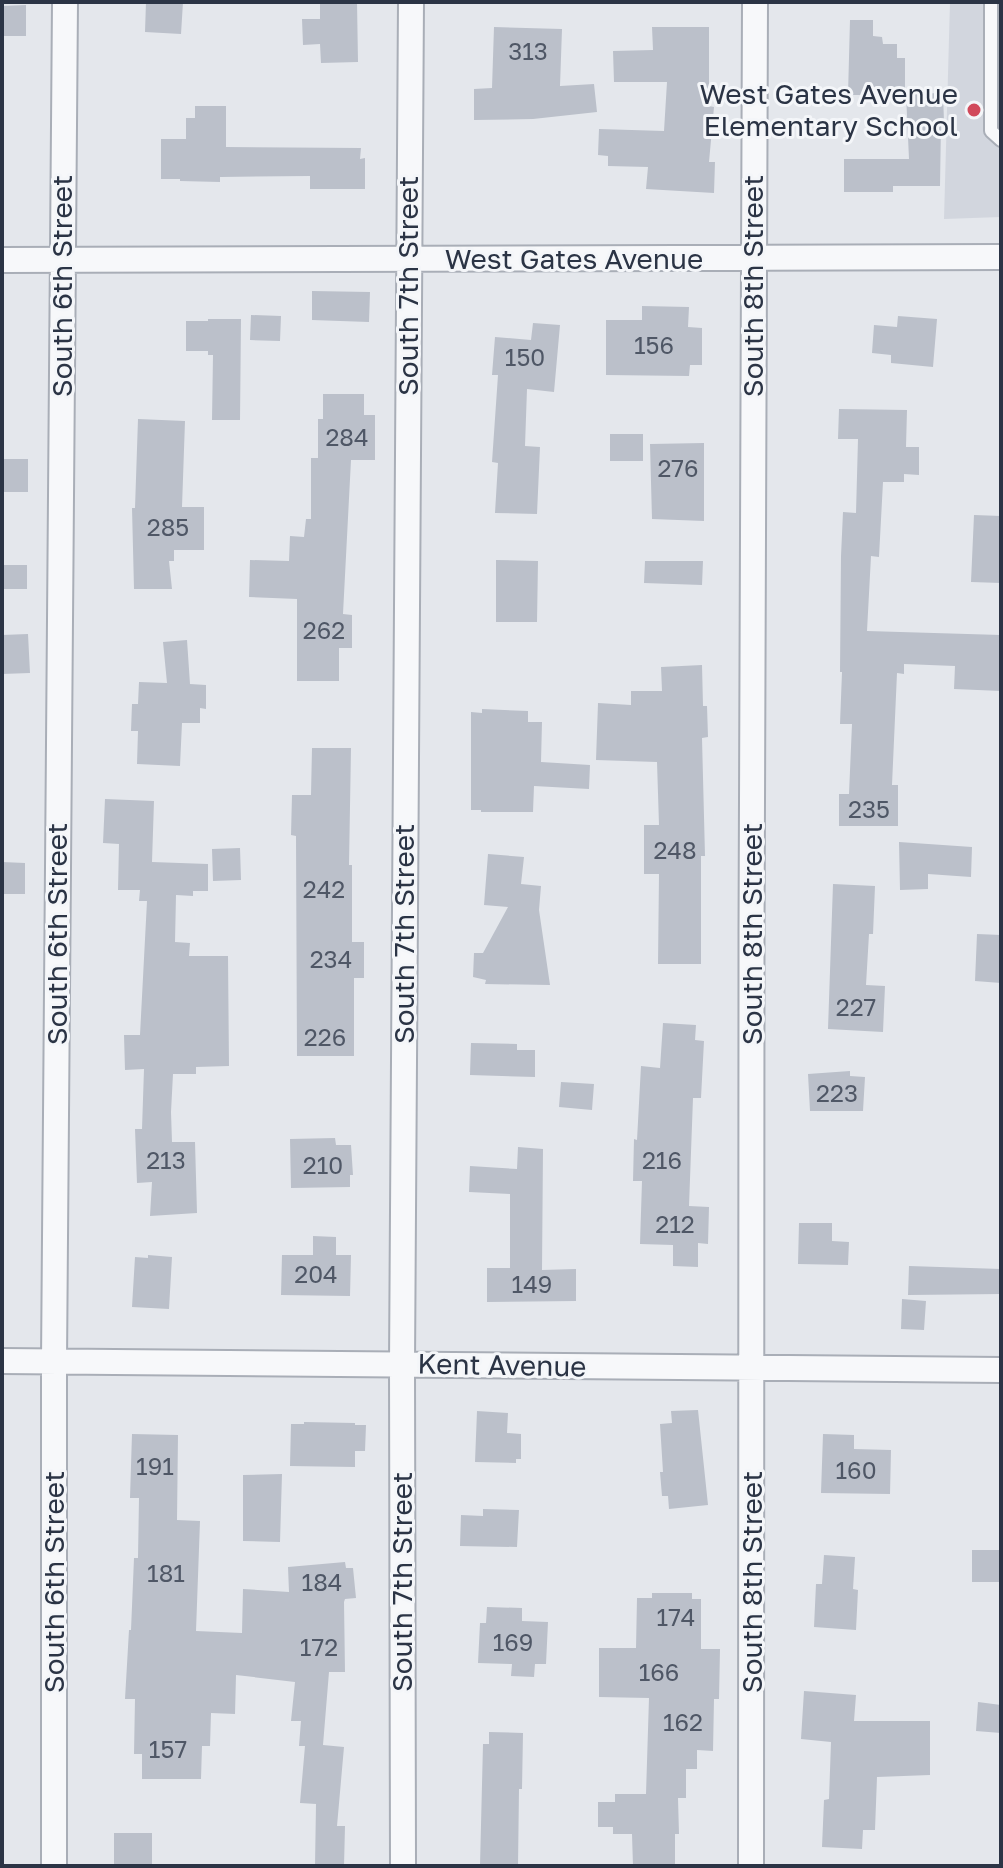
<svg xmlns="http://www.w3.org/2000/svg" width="1003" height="1868" viewBox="0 0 1003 1868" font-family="'Golos Text',sans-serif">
<rect width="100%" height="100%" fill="#e4e7ec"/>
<path fill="#d2d6de" d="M950,2H1001V217L944,219Z"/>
<path fill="#bbc0ca" d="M146,2H183L181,34L145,32Z
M320,2H357L358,62L321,63L320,44L303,45L302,19H320Z
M26,5V36H2V6Z
M850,20H873V36L882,37L883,44H897V58H905V95H848Z
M494,27L562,29L560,86L594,84L597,112L533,119L474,120V89L492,88Z
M652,27H709V106L714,107L709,162H715L714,193L646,189L648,167L608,166V156L598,155L599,129L664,131L667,82H614L613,51L653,50Z
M943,93L944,122H941L940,186H893V192H844V159H909L906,94Z
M195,106H226V147L361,148L360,159L365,158V189H310V176L220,177V182L180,181V179H161V139H186V118H195Z
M312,291L370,292L369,322L312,320Z
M642,306L689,307L688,327L702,328V365H690L689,376L606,375V320H642Z
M251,315L281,316L280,341L250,340Z
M898,316L937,319L933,367L891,363V355L872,353L874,325L897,327Z
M208,319H241L240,420H212L213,355H208V351H186V321H208Z
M533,323L560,325L554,392L527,389L525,446L540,447L537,514L495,513L498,463L492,462L498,375H492L495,337L531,340Z
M323,394H364V415H375V460H351L343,614L352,615V648H339V681H297V599L249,597L250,560L289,561L290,536L304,537L306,519H311V458H318V419H323Z
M839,409L907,410L906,447H919V475L904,474V482H883L879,557L871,556L867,631L1001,635V691L954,689L955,666L904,664V674L897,673L892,785H898V826H839V794H849L852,724H840L842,672H840L841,556L843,512L856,513L858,439H838Z
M138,419L185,421L182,507H204V550H174V561H169L172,589H134L132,508H135Z
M610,434H643V461H610Z
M704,443V521L652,519L650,444Z
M2,459H28V492H2Z
M974,515L1001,516V583L971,582Z
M496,560L538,561L537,622H496Z
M645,561H703L702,585L644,583Z
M2,565H27V589H2Z
M28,634L30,673L2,674V635Z
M187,640L190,684L206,685V709L200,708V723H182L180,766L137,764L138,731H131L132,704H138L139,682L167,683L163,642Z
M702,665L703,706H707L708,737L702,738L705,856H701V964H658L659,874H644V825H659L657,762L596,760L598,703L631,705V691H662L661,667Z
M482,709L528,711V722H542L541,762L590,765L589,789L534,786L533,812H481V810H471V712L482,713Z
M312,748H351L349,865H352V942H364V978H354V1056H297L296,836L291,835L292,795H311Z
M105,799L154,801L152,862L208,864V891H193V896L176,895L175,942L190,943L189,956H228L229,1066L196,1067V1074H173L171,1112L172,1142H195L197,1213L150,1216L152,1182L137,1183L135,1129H142L144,1069L125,1070L124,1035H140L147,901H139L140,890H118L119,844L103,843Z
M899,842L972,847L971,877L928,874V889L900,890Z
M240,848L241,880L213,881L212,849Z
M488,854L524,857L521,884L541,886L539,910L550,985L485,984L486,980L473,977L474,953H483L508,907L484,905Z
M2,862L25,863V894H2Z
M833,884L875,886L873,934H869L866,985L885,986L883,1032L828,1029Z
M977,934L1001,935V983L975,981Z
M663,1023L696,1025L695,1040L704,1041L701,1098H693L689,1206L709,1207L708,1244L698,1243V1267L673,1266V1245L640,1244L642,1181H633L634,1139L637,1140L641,1066L660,1068Z
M471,1043L517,1044V1050H535V1077L470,1075Z
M850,1071V1076L865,1077L863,1111H810L808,1074Z
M561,1082L594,1084L592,1110L559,1107Z
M335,1138L336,1145H351L353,1175H350V1187L291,1188L290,1139Z
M518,1147L543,1149L542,1270L576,1269V1301L487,1302V1268H510V1194L469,1192L470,1166L517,1169Z
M799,1223H832V1241L849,1242L848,1265L798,1264Z
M313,1236L336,1237V1255H351L350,1296L281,1295L282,1255H313Z
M148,1255L172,1257L169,1309L132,1307L135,1257L148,1258Z
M909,1266L1001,1269V1294L908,1295Z
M902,1299L926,1301L924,1330L901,1329Z
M698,1410L708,1505L669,1509L668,1496H662L660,1472H663L660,1424L672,1423L671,1411Z
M477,1411L508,1413L507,1433L521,1434V1459H516V1463L475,1462Z
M304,1422L355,1423V1425H366L365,1451H355V1467L290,1466L291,1424H304Z
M132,1434L178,1435L177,1520L200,1521L196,1631L242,1633L243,1589L289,1592L288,1567L345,1562L346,1568H353L356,1598L345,1599L344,1602L345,1672H329L323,1745L344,1747L337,1826H345L344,1866H315L316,1804L300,1803L305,1746H299L301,1721H291L295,1682L236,1675L235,1714L211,1713L210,1746H202L201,1779H142V1754H134L135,1699H125L129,1630H131L134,1558H138L139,1498H130Z
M823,1434L854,1435V1449L891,1450L890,1494L821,1493Z
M282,1474L280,1542L243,1541V1475Z
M483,1509L519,1510L517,1547L460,1546L461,1515L483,1516Z
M972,1550H1001V1582H972Z
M824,1555L855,1557L853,1589L858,1590L856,1630L814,1627L816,1584H822Z
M652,1593H692V1599H701V1649H720L719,1699H714L713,1751L697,1750V1769H686V1798H678L679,1834H675V1866H633L632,1834H613V1827H598V1802H615V1794H646L649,1698L599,1697V1648H636L637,1598H652Z
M487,1607L522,1608V1621L548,1622L546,1664H535L534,1677L511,1676L512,1664L478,1663L480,1623H486Z
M804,1691L856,1695L854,1721H930V1775L877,1777L875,1830H863L862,1849L822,1847L824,1800L829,1799L831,1742L801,1739Z
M978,1702L1001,1705V1733L976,1731Z
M489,1732L523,1733L522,1789H519L518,1866H480L483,1744H489Z
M114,1833H152V1866H114Z"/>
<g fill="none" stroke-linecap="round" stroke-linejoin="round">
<defs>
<path id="service" d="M991,2V131L1001,140"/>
<path id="minor" d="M2,260L1001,257
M2,1361L1001,1370
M54,1866V1362L65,2
M403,1866L402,1364L411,2
M751,1866C753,1245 749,623 755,2"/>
</defs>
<use href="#service" stroke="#a9aeb7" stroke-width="16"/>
<use href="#minor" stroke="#a9aeb7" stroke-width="28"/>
<use href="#service" stroke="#f7f8fa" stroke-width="12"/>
<use href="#minor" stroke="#f7f8fa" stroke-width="24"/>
</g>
<circle fill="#d1495b" stroke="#f4f6f9" stroke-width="3" cx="974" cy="110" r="8"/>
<g text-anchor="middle" stroke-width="6" stroke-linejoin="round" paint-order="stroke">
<g font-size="24" fill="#4f5766">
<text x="528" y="60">313</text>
<text x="654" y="354">156</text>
<text x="525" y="366">150</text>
<text x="347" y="446">284</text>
<text x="678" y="477">276</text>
<text x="168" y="536">285</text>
<text x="324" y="639">262</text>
<text x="869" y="818">235</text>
<text x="675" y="859">248</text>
<text x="324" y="898">242</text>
<text x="331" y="968">234</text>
<text x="856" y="1016">227</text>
<text x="325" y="1046">226</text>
<text x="837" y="1102">223</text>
<text x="166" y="1169">213</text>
<text x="662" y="1169">216</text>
<text x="323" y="1174">210</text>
<text x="675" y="1233">212</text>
<text x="316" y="1283">204</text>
<text x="532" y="1293">149</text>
<text x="155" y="1475">191</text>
<text x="856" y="1479">160</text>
<text x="166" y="1582">181</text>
<text x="322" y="1591">184</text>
<text x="676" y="1626">174</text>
<text x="513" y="1651">169</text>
<text x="319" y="1656">172</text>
<text x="659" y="1681">166</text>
<text x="683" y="1731">162</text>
<text x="168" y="1758">157</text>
</g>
<g font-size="28" fill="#2b3445" stroke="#f4f6f9" text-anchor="end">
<text x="958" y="104">West Gates Avenue<tspan x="958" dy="32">Elementary School</tspan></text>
</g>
<g font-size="28" fill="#2b3445" stroke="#f4f6f9">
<text x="574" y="269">West Gates Avenue</text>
<text transform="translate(62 286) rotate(-90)" y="10">South 6th Street</text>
<text transform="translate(408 286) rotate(-90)" y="10">South 7th Street</text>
<text transform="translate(753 286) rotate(-90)" y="10">South 8th Street</text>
<text transform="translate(57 934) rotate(-90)" y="10">South 6th Street</text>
<text transform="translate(404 934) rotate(-90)" y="10">South 7th Street</text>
<text transform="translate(752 934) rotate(-90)" y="10">South 8th Street</text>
<text transform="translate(502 1365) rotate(1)" y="10">Kent Avenue</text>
<text transform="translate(54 1582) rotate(-90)" y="10">South 6th Street</text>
<text transform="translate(402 1582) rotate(-90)" y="10">South 7th Street</text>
<text transform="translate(752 1582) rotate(-90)" y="10">South 8th Street</text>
</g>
</g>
<rect width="1003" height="1868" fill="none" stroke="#2b3445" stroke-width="8"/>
</svg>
